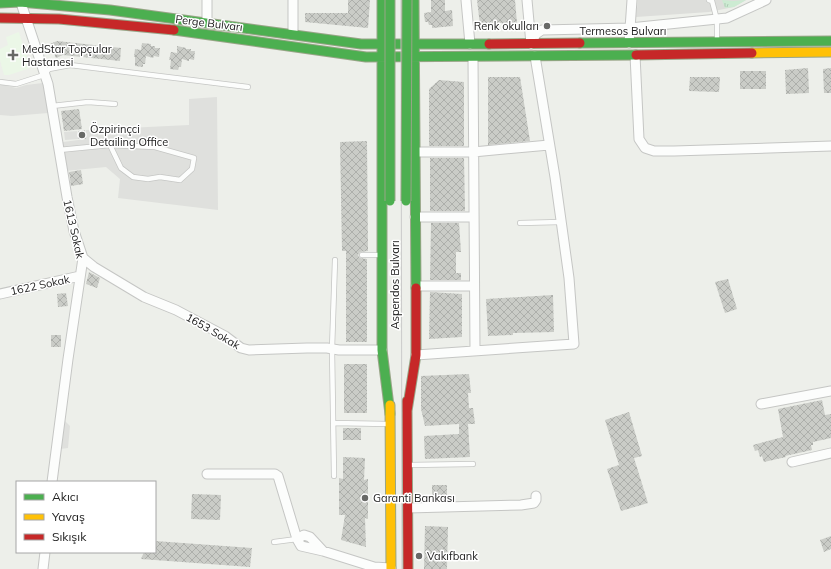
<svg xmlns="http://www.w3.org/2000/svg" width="831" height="569" viewBox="0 0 831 569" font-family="Mulish,sans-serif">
<defs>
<pattern id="grass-tufts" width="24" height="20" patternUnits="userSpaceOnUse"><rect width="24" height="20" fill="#ccebd2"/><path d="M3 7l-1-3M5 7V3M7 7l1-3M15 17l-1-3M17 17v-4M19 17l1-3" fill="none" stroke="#afc9b4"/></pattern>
<pattern id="building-cross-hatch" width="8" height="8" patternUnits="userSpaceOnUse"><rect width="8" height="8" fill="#caccc7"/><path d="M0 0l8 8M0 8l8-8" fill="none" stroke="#adafab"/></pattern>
</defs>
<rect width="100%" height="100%" fill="#edefea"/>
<path fill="#dddedb" d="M638,0H746L734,7L709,12L636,17Z"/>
<path fill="#ebf7e7" d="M19,32L30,68L9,75H4L0,60V49L8,45L6,37Z"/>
<path fill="url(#grass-tufts)" d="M722,0L733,1L746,0L734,7L725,8Z"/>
<path fill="#dfe0dd" d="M43,83L48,113L12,116L0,115V84L16,88L26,85Z
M217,97L218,210L118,198L120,179L106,167L65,171L63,142L86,139V130L189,125V99Z
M77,131L78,139L65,140L64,132Z
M64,420L70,426L68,448L60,449Z"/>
<path fill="url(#building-cross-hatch)" d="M348,0H370L368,28L305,22V13H348Z
M431,0H445V11L452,10L453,26L432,28V25H429L428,22H425L424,13L431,12Z
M477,0H515L517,23L502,25V23L480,25Z
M57,41L121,48L120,61L63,55L56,58L50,44Z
M142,43L151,44V46H155V48H160L159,57L154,56L153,58L146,56L145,64H143V67L135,66V57H134L135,49L141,50Z
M177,46L186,48V49H191V51H195L194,60L189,59V61L182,59L181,67H179L178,70L170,69L171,60H169L171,52L177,53Z
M808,68L809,93L786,94L785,70Z
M831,68V93H824L823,69Z
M740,71H766V89H740Z
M488,77H520L530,141L488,145Z
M690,77H720L719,92L689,91Z
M439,80L464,82V146H429V89Z
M79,109L82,129L64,131L61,111Z
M85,130L86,139H78V131Z
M367,141L368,251L360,252L358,255L360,258L367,259V342H346V251H342L340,142Z
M430,158H464L465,211H430Z
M81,170L83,184L71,186L69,172Z
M431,223H459L461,252H456V273H461V280H430Z
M89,272L100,278L97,288L86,284Z
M728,279L737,309L725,313L715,282Z
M430,292L462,294V337L429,339Z
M66,293L68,306L58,307L57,294Z
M553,295L554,332L513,333V335L488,336L486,299Z
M51,335H61V347H51Z
M344,364H367V413H344Z
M469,374L471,393H468L469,408H473L475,424H468L470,457L425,459L424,436L459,434V424L425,426L421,409V376Z
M822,400L825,415L831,414V438L813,442V445H811L812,450L785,456L786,457L764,462L762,456L760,457L758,450L755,451L753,445L783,437L778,409Z
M629,412L642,456L634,458L648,503L621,511L607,469L619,465L605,420Z
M343,428H361V440H343Z
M343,457L365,458L364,480L368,479V519L365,518L366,547L341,540L345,515H339V478L343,479Z
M432,485H447V501H432Z
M192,494L221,495L220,520L191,519Z
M425,526L448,527L447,569H424Z
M831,536V549L824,552L820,540Z
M155,541L252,548L250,567L141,559L144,552H155Z"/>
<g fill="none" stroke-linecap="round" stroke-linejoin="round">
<defs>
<path id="lane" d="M709,0L712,1L717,20V41
M0,82L16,84L44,75L49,69L70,65L248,87
M52,106L88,102L115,104
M59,150L110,145L155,147L194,158L192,169L180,180L160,177L148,179L133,177L121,168L110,145
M520,223L561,222
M362,255H380
M333,423L388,424
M409,465L473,464
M334,476L332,349L335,260
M274,542L297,539"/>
<path id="street" d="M20,0L48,84L67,197L74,231L83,258L68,359L52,482
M466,0L470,44
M527,0L531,44
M207,22V0
M293,34V0
M629,43L632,0
M531,44L536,34L542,30L630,28L727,18L766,0
M635,55L639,139L645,148L654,151H674L831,146
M473,57L475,351
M415,152H473L549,145
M415,217H473
M83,258L94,267L144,297L176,310L225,336L241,348L249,350L307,348H327L339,350H382
M416,286H474
M0,294L80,276
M416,355L574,344L569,278L555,177L535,56
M761,404L831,391
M792,462L831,453
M207,474H275L278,476L297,539
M408,508L521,505L534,503L536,500V496
M323,551L310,537L304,535L297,539L301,546L323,551L374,567L391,568
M43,569L45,552"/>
<path id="fast" d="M382,0V350L390,414
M414,0L416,288
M0,3L20,2L110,10L361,44H489
M174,30L366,57L636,55
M580,43L831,41"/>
<path id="slow" d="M752,53L831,52
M390,405L391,569"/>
<path id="jam" d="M0,18L59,19L174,30
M489,44L580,43
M636,55L752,53
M407,401L408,569
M407,411L416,355V288"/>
</defs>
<use href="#lane" stroke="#c5c6c4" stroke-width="6"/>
<use href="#street" stroke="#c5c6c4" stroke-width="11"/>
<use href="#fast" stroke="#98a587" stroke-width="11"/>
<use href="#slow" stroke="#98a587" stroke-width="11"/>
<use href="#jam" stroke="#98a587" stroke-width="11"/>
<use href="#lane" stroke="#fcfdfc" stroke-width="4.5"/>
<use href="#street" stroke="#fcfdfc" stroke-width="9"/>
<use href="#fast" stroke="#4caf50" stroke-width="9"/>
<use href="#slow" stroke="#ffc107" stroke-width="9"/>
<use href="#jam" stroke="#c62828" stroke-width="9"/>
<path stroke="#cbcbcb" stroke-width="1" d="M401,0L402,569"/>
<defs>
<path id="fast-bridge" d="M390,0V201
M406,201L407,0"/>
</defs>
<use href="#fast-bridge" stroke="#98a587" stroke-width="11" stroke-linecap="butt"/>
<use href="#fast-bridge" stroke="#4caf50" stroke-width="9"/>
</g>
<g fill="#686967" stroke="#fff" stroke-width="1.5">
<circle cx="547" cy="26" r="4"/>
<path d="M11 49h4v4h4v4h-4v4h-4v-4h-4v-4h4z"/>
<circle cx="82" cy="135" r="4"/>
<circle cx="365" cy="498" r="4"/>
<circle cx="419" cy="556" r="4"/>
</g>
<g text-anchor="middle" stroke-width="3" stroke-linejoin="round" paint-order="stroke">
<g font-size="11" fill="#212121" stroke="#fff">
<text transform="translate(209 23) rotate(7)" y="4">Perge Bulvarı</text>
<text x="623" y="35">Termesos Bulvarı</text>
<text transform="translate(74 229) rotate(77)" y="4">1613 Sokak</text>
<text transform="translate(40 285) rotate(-12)" y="4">1622 Sokak</text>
<text transform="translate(395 285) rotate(-90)" y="4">Aspendos Bulvarı</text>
<text transform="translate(213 331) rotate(30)" y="4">1653 Sokak</text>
</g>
<g font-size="11" fill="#212121" stroke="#fff" text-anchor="start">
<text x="539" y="30" text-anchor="end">Renk okulları</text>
<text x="22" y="53">MedStar Topçular<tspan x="22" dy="13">Hastanesi</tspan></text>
<text x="90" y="133">Özpirinçci<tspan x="90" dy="13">Detailing Office</tspan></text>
<text x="373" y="502">Garanti Bankası</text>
<text x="427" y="560">Vakıfbank</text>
</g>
</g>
<rect x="16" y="481" width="140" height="72" fill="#ffffff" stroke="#a6a6a6"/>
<rect x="24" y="494" width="20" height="6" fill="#4caf50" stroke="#a6a6a6"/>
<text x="52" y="501" font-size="12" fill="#212121">Akıcı</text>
<rect x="24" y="514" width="20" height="6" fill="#ffc107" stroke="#a6a6a6"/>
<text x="52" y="521" font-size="12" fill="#212121">Yavaş</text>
<rect x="24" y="534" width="20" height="6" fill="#c62828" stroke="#a6a6a6"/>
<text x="52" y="541" font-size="12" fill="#212121">Sıkışık</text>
</svg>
